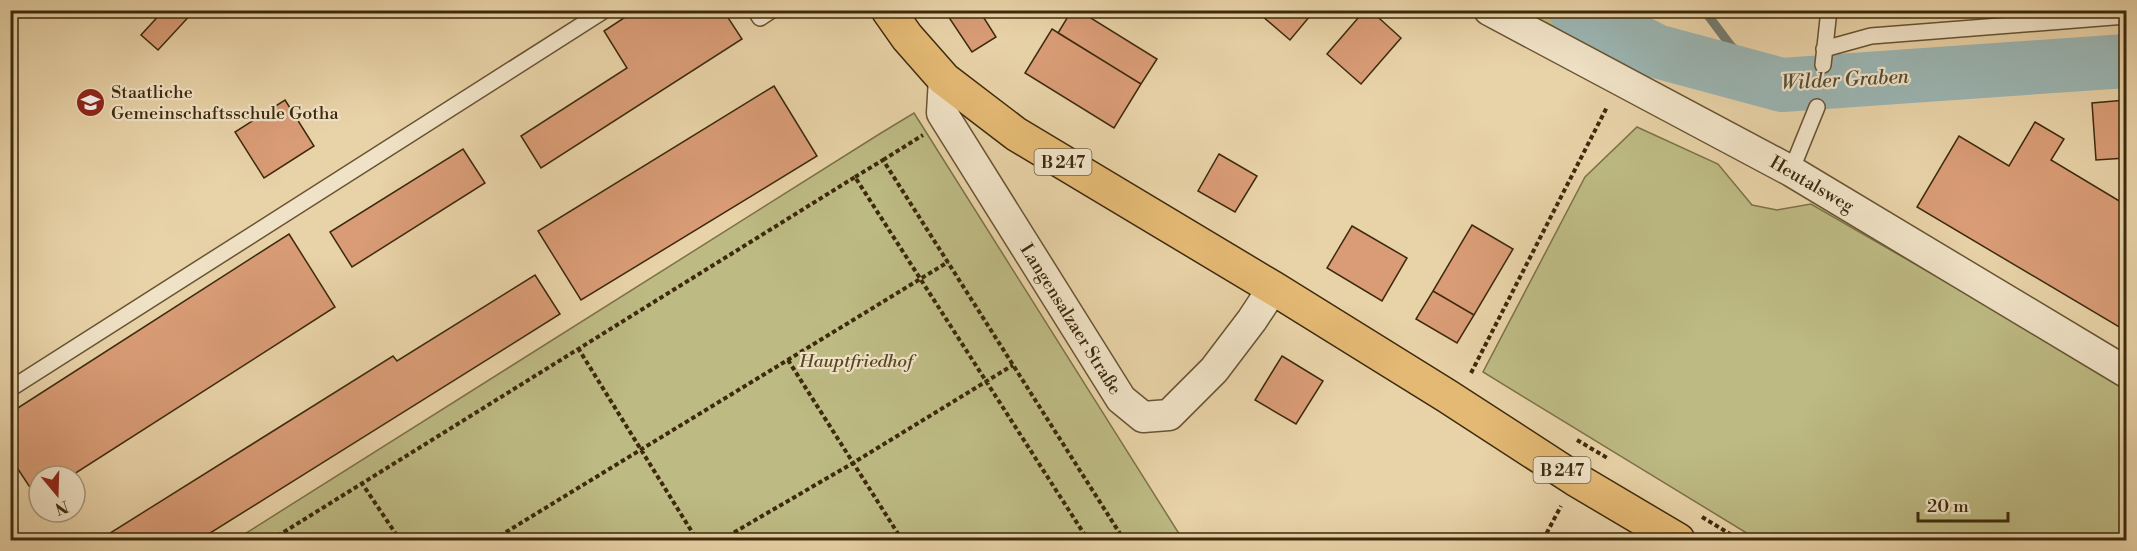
<svg xmlns="http://www.w3.org/2000/svg" width="2137" height="551" viewBox="0 0 2137 551" font-family="'Libre Bodoni',serif">
<rect width="100%" height="100%" fill="#e8d2a7"/>
<filter id="stains"><feTurbulence type="fractalNoise" baseFrequency=".00333" numOctaves="4"/><feColorMatrix values="0 0 0 0 .2 0 0 0 0 .09 0 0 0 0 .02 0 0 0 .5 -.17"/></filter>
<radialGradient id="worn" r=".72"><stop offset=".6" stop-color="#630" stop-opacity="0"/><stop offset="1" stop-color="#630" stop-opacity=".3"/></radialGradient>
<path fill="#bdba83" stroke="#7d7248" stroke-width="1.5" d="M1521,11H1580L1563,31Z
M914,113L1183,540H235L881,133Z
M1637,127L1718,164L1752,205L1777,210L1811,204L2126,386V540H1758L1483,372L1585,177Z"/>
<g fill="none" stroke-linecap="round" stroke-linejoin="round">
<path stroke="#757d70" stroke-width="9" d="M1704,10L1731,46L1772,82"/>
<path stroke="#9bb5b2" stroke-width="54" d="M1576,10L1656,51L1782,85L2126,61"/>
</g>
<path fill="#d99c76" stroke="#3d2a0c" stroke-width="1.5" d="M164,10H195L158,50L141,35Z
M636,10H723L742,39L541,168L521,136L627,68L604,31Z
M944,10H979L996,37L972,52Z
M1072,10H1078L1157,59L1141,84L1058,33Z
M1255,10H1315L1290,40Z
M1365,10H1370L1401,38L1361,84L1327,54Z
M1862,10H1913L1863,14Z
M1052,29L1141,84L1114,128L1025,73Z
M774,86L817,156L581,300L538,231Z
M285,100L314,146L264,178L235,132Z
M2126,100V158L2096,160L2092,103Z
M2035,122L2064,139L2051,160L2126,205V331L1917,207L1959,136L2009,166Z
M463,149L485,183L352,267L330,232Z
M1219,154L1257,176L1235,212L1198,191Z
M1472,225L1513,249L1474,315L1433,291Z
M1352,226L1407,258L1382,301L1327,268Z
M289,234L335,307L71,476H39V497L37,498L10,457V413Z
M535,275L560,314L199,540H99L393,356L397,361Z
M1433,291L1474,315L1457,343L1416,319Z
M1282,356L1323,381L1296,424L1255,400Z"/>
<g fill="none" stroke-linecap="round" stroke-linejoin="round">
<defs>
<path id="service" d="M755,10L760,18L772,10
M1824,49L1871,36L2126,16
M1823,65L1829,10
M1791,171L1817,107
M10,389L605,10"/>
<path id="minor" d="M1489,10L1791,171L2126,372
M944,79L942,113L1121,399L1143,417L1169,415L1214,370L1252,320L1273,288"/>
<path id="primary" d="M888,10L907,37L944,79L1016,134L1273,288L1447,396L1575,479L1678,540"/>
</defs>
<use href="#service" stroke="#685433" stroke-width="18"/>
<use href="#minor" stroke="#685433" stroke-width="33"/>
<use href="#primary" stroke="#3d2a0c" stroke-width="36"/>
<path stroke="#3d2a0c" stroke-width="4" stroke-dasharray="4.5 3" stroke-linecap="butt" d="M883,160L923,135
M855,177L883,160L1124,540
M578,348L697,540
M788,360L902,540
M1471,373L1607,107
M1577,440L1609,459
M361,482L400,540
M1702,517L1740,540
M271,540L855,177L1088,540
M493,540L948,262
M721,540L853,463L1013,365
M1543,540L1561,506"/>
<use href="#service" stroke="#f0e2c6" stroke-width="15"/>
<use href="#minor" stroke="#f0e2c6" stroke-width="30"/>
<use href="#primary" stroke="#e4b974" stroke-width="33"/>
</g>
<defs>
<symbol id="school-disc" viewBox="-11 -11 22 22"><circle r="9.5" fill="#8f2418" stroke="#f0e2c6"/><path d="M0-5L7-2L0 1L-7-2ZM-4 1L0 2.5L4 1V4Q0 6-4 4Z" fill="#fff"/></symbol>
</defs>
<g fill-rule="evenodd">
<use href="#school-disc" x="74" y="86" width="33" height="33"/>
</g>
<g text-anchor="middle" stroke-width="4.5" stroke-linejoin="round" paint-order="stroke">
<g fill="#f0e2c6" stroke="#736144" stroke-width="1.5">
<rect x="1034.5" y="149" width="57" height="26" rx="4.5"/>
<rect x="1533.5" y="457" width="57" height="26" rx="4.5"/>
</g>
<g font-size="16" font-weight="bold" fill="#3d2a0c">
<text x="1063" y="168">B 247</text>
<text x="1562" y="476">B 247</text>
</g>
<g font-size="18" fill="#3d2a0c" stroke="#f0e2c6" text-anchor="start">
<text x="111" y="98">Staatliche<tspan x="111" dy="21">Gemeinschaftsschule Gotha</tspan></text>
</g>
<g font-size="18" fill="#3d2a0c" stroke="#f0e2c6">
<text transform="translate(1812 184) rotate(30)" y="6">Heutalsweg</text>
<text transform="translate(1071 319) rotate(58)" y="6">Langensalzaer Straße</text>
</g>
<g font-size="18" font-style="italic" fill="#574724" stroke="#f0e2c6">
<text x="856" y="367">Hauptfriedhof</text>
</g>
<g font-size="20" font-style="italic" fill="#544d36" stroke="#f0e2c6">
<text transform="translate(1845 79) rotate(-3)" y="7">Wilder Graben</text>
</g>
</g>
<rect width="2137" height="551" fill="none" stroke="#e8d2a7" stroke-width="36"/>
<rect x="12" y="12" width="2113" height="527" fill="none" stroke="#3d2a0c" stroke-width="3"/>
<rect x="18" y="18" width="2101" height="515" fill="none" stroke="#3d2a0c" stroke-width="1.5"/>
<g transform="translate(57 494) rotate(161)"><circle r="28" fill="#f0e2c6" stroke="#a8987c" stroke-width="1.5"/>
<path d="M0-4.5L10 22L0 15L-10 22Z" fill="#8f2418"/>
<text y="-9" font-size="16" font-weight="bold" text-anchor="middle" fill="#3d2a0c">N</text>
</g>
<path d="M1918 512v9h90v-9" fill="none" stroke="#3d2a0c" stroke-width="3"/>
<text x="1927" y="512" font-size="18" fill="#3d2a0c" stroke="#f0e2c6" stroke-width="4.5" paint-order="stroke">20 m</text>
<rect width="100%" height="100%" filter="url(#stains)"/>
<rect width="100%" height="100%" fill="url(#worn)"/>
</svg>
